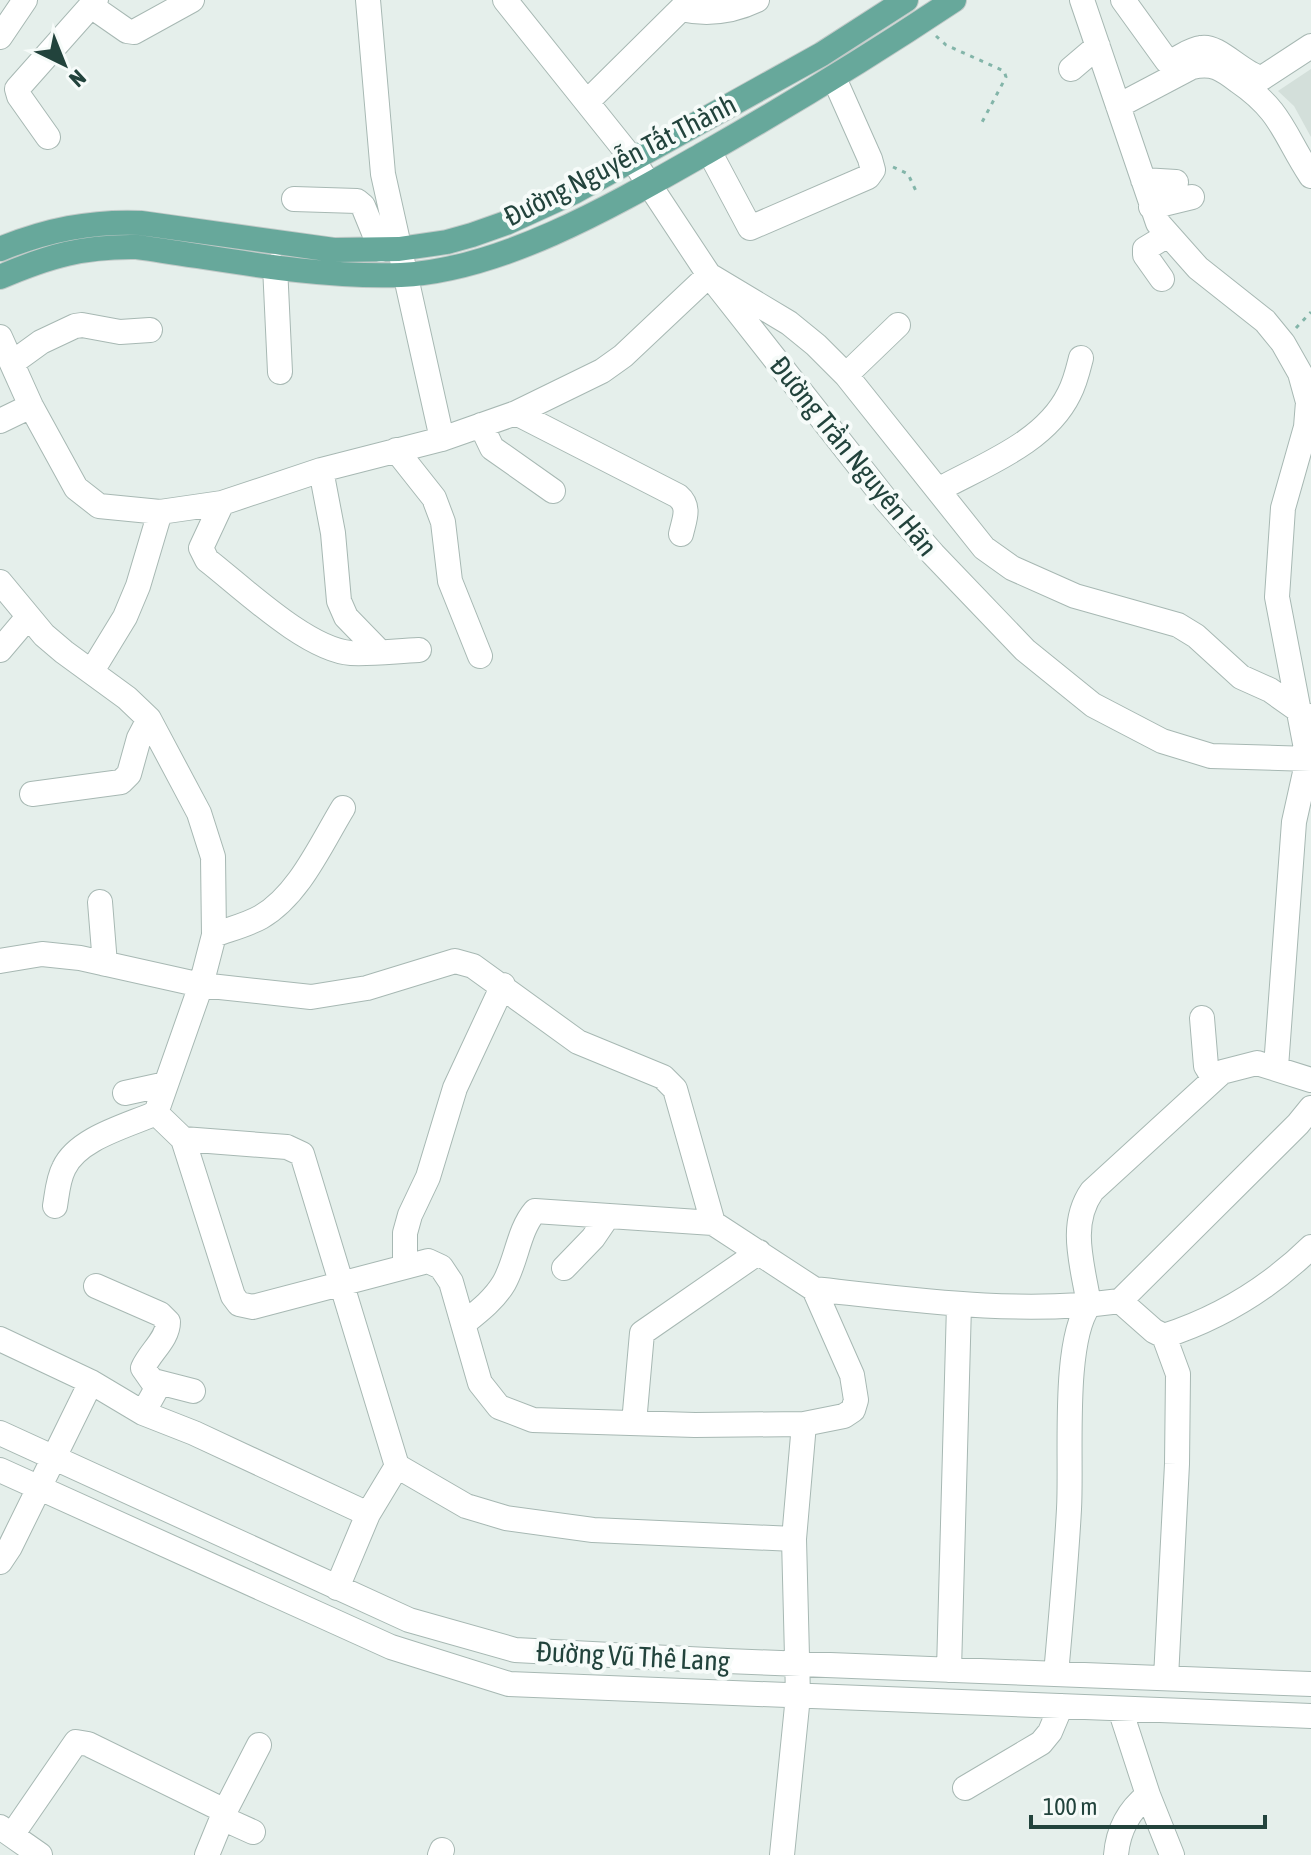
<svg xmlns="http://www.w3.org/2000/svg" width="1311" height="1855" viewBox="0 0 1311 1855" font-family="'Asap Condensed',sans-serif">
<rect width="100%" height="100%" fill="#e5efeb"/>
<path fill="#d3dfda" d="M1311,69V137L1294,106L1278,91Z"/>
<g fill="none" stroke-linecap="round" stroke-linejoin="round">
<defs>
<path id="minor" d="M368,0L383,174L442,439
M505,0L633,160L709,275L886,500L933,554L1025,650L1093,705L1162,741L1211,756L1311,759
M1082,0L1158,223L1198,268L1265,321L1283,343L1300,373L1308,402L1306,427L1283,508L1277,597L1308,759L1294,822L1276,1067
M1123,0L1167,61H1172C1181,57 1191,49 1201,48C1218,44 1243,75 1262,78L1311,46
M91,6L127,31L134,32L192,0
M0,37L25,0
M1071,69L1098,46
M588,101L681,9C708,15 732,12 757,0
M1118,106L1192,67C1213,62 1222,69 1238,81C1282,111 1284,135 1311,176
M48,137L19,96L17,89L96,0
M709,151L750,228L868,177L873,170L870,159L834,78
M1143,180L1176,182
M294,199L357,201L363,206L381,250
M1151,207L1192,197
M275,266L280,372
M1162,279L1145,255V249L1168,235
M0,337L31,406L76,488L99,506L160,512L222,503L321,470L442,439L516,413L602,371L623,356L709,275L789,323L816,345L846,375L984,548L1012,568L1075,596L1178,625L1196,636L1241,677L1270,690L1311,719
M12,363L41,342L75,326L82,325L120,332L150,330
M846,375L898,325
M516,413L678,496C691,507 684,520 681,534
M0,421L31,406
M481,425L492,448L553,491
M396,450L434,498L443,522L450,581L480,656
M321,470L333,533L339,601L346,617L380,652
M938,490C983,465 1045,443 1069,394C1075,383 1078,370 1081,358
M222,503L201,548L207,560C242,587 307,650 351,653C373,654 396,651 419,650
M0,582L44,635L64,652L127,698L149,719L199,813L213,857L214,935C230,929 247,925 261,917C299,895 321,844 343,808
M0,650L28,617
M92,671L125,617L138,586L160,512
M32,794L121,782L129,774L139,738L149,719
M100,902L105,964
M0,961L42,954L80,958L201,985L311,997L367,988L455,961L473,966L578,1042L663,1077L675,1089L713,1223
M1202,1018L1206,1066L1214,1079
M125,1093L166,1084
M156,1113L183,1139L233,1296L239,1304L253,1307L428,1261L441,1267L451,1282L480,1383L499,1407L533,1420L695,1425L804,1424L844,1416L853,1410L856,1400L852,1375L814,1289L713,1223L535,1211C518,1231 517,1260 504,1283C494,1300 478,1312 463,1324
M183,1139L287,1147L302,1154L397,1466L466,1506L506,1518L593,1530L794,1539L798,1696L782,1855
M55,1206C57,1194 58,1179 64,1168C78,1138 127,1126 156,1113L201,985L214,935
M405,1266V1233L410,1215L428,1177L455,1088L503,985
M564,1268L593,1238L608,1216
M96,1286L160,1314L168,1322C168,1339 150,1352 143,1368L157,1388L143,1413
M814,1289C915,1300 1019,1315 1120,1301L1298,1124L1311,1108
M1120,1301L1154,1331L1164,1336L1178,1374L1177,1464L1166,1678
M1164,1336C1220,1318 1269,1288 1311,1247
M0,1339L91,1382L143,1413L194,1433L368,1514
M154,1381L193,1391
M634,1423L642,1333L759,1252
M0,1433L409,1620L515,1650L727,1661L1311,1684
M0,1470L391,1647L509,1684L1311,1716
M794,1539L804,1424
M0,1562L10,1547L91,1382
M337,1588L368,1514L397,1466
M949,1670L959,1305
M1056,1674C1061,1619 1066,1564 1069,1509C1072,1459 1062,1343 1089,1305C1083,1266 1068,1225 1092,1191L1222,1072L1257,1063L1311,1080
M1120,1709L1148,1795L1172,1855
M965,1788L1041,1743L1050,1732L1061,1706
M225,1811L259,1745
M222,1818L253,1832
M0,1827L40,1855
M12,1835L76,1742L88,1744L225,1811L207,1855
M440,1855L442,1850
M1116,1855C1118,1831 1129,1810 1148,1795"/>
<path id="major" d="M0,249C47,230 90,221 141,223L334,250L399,249L447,242L472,235L506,223L574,192L822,54L906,0
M0,277C49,256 84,246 137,247C224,259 313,278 401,275C504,270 619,202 707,152C791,104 873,54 954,0"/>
</defs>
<use href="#minor" stroke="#a7b8b3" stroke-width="26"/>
<use href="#major" stroke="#c1cac8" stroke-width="26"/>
<path stroke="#83b5a9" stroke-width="3" stroke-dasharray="4 6" stroke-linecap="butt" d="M936,36L946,45L1004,71L1006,77L980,126
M893,167L908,174L916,191
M1296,328L1311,312"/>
<use href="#minor" stroke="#fff" stroke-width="24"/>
<use href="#major" stroke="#67a89b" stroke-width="24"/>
</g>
<g text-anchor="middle" stroke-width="8" stroke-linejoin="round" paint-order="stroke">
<g font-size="28" fill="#22433c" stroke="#f6fbf9">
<text transform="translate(620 160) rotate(-27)" y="10">Đường Nguyễn Tất Thành</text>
<text transform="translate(854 456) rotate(51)" y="10">Đường Trần Nguyên Hãn</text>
<text transform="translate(633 1656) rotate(3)" y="10">Đường Vũ Thê Lang</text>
</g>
</g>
<g transform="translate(64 64) rotate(137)" stroke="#f6fbf9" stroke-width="6" paint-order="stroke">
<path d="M0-6L14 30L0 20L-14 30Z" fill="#22433c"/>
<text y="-12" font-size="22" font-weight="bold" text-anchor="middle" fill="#22433c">N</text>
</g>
<path d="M1031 1815v12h234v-12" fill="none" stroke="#22433c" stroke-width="4"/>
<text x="1043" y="1815" font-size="24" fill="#22433c" stroke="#f6fbf9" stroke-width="6" paint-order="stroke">100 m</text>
</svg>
